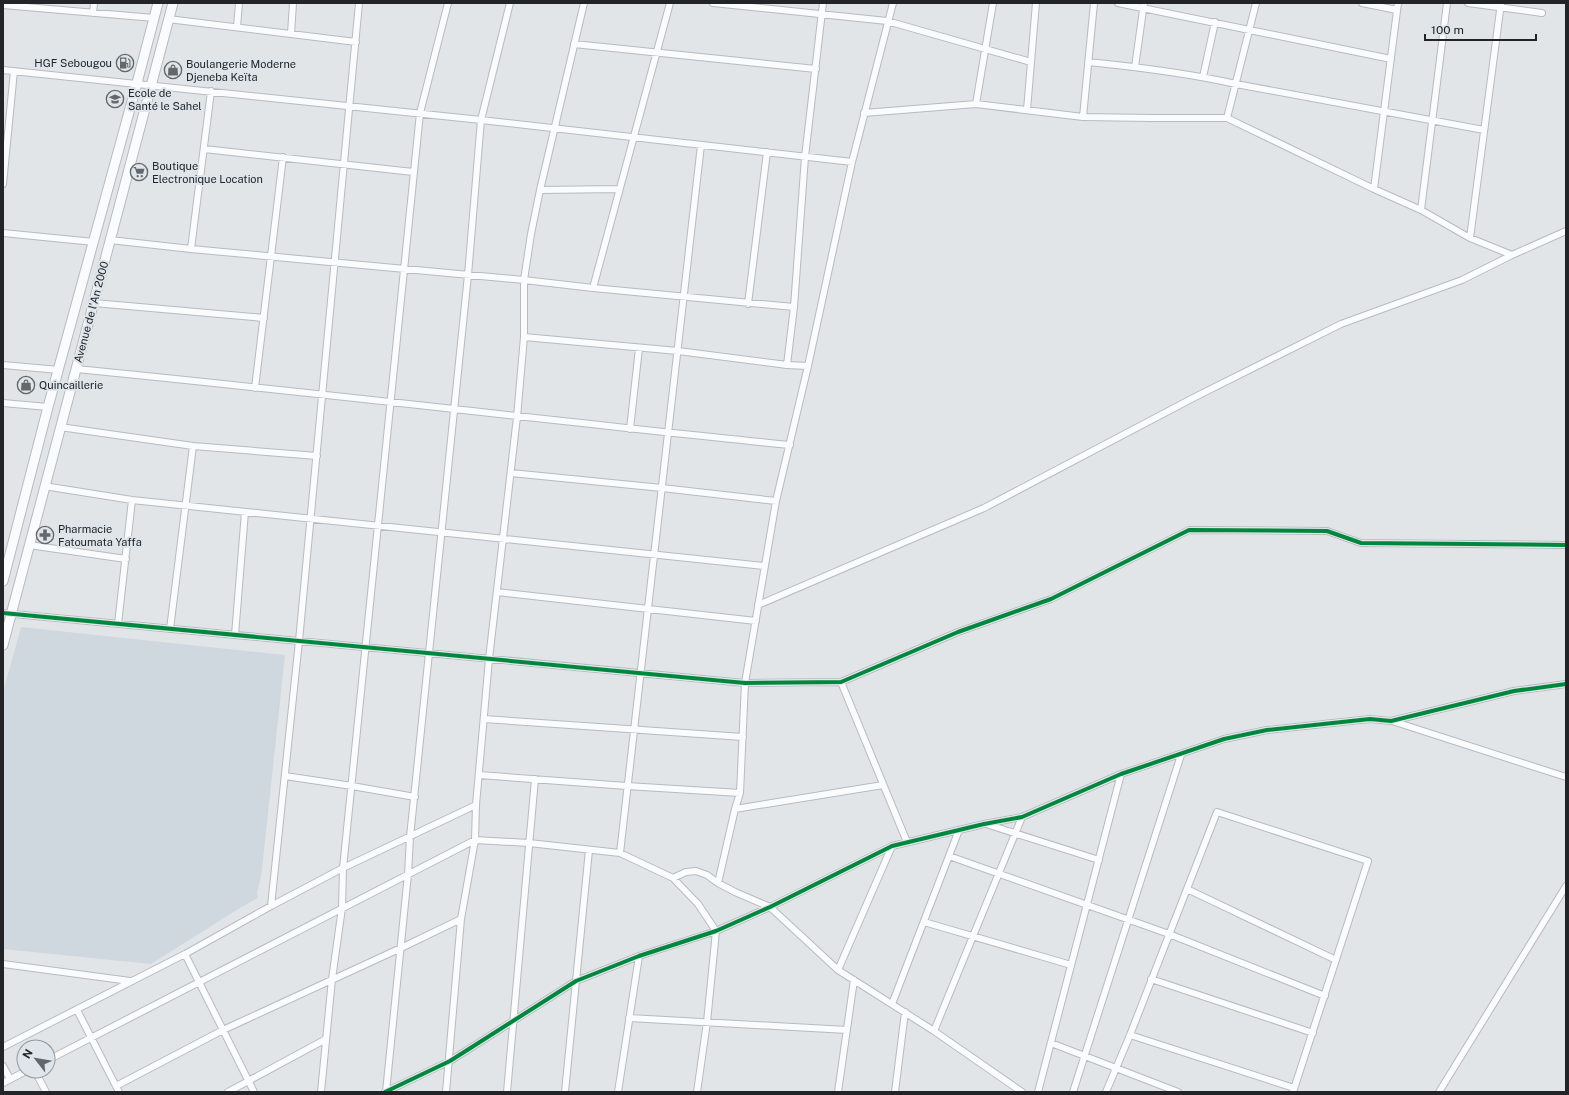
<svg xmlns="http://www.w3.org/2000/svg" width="1569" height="1095" viewBox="0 0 1569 1095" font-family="'Public Sans',sans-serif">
<rect width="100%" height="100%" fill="#e1e5e8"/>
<path fill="#cfd8df" d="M21,627L285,655L265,841L261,877L257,893L258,898L240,908L151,964L3,949V692Z"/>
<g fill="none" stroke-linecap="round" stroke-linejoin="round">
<defs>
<path id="street" d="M713,3L887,21L1031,62
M1118,3L1391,59
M1362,3L1397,10
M1468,3L1542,13
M3,5L154,18
M93,13L94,3
M168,19L356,42
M237,27L239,3
M291,34L293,3
M574,44L816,69
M1088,62C1138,67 1187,73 1236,84L1484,130
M1135,67L1144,3
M3,70L481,120L852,162
M1203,77L1215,22
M976,104L993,3
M1027,110L1036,3
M864,113L976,104L1083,117L1152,118H1227L1374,189L1421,210L1470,238L1512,255
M1083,117L1094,3
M1227,118L1256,3
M204,149L413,172
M3,184L14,71
M1374,189L1398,3
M540,190L619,189
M1421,210L1447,3
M3,233L94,242
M1470,238L1501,3
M110,240L191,249L524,280L593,288L794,307
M191,249L211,91
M593,288L670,3
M94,303L264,318
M748,304L767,152
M524,337L678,351L787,365L808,366
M3,365L59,370
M787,365L794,307L805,157L823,3
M76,369C314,392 551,421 790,445
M255,388L283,157
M3,403L48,407
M60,427L193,446L317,456
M630,429L639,348
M511,473L662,488L776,501
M44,486L132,500L764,566
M29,545L126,559
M497,592L756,621
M758,605L984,508L1195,397L1341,324L1462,280L1512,255L1566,231
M3,613L745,683L841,682L958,632L1051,599L1189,530L1327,531L1361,543L1566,545
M118,624L132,500
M170,629L193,446
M235,635L245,512
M841,682L907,842
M484,719L743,737
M1392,721L1566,777
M479,775L627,786L740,793
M285,776L352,786L415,797
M735,809L883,785
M986,824L1099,860
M620,853L701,145
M949,856L1169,934L1325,996
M673,878L698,904L716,931L707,1022L697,1092
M718,883L735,809L740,793L745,683L776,501L808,366L852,162L893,3
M1187,889L1336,960
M271,906L299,641L359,3
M924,922L1071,965
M185,954L254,1092
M3,964L130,981
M838,970L892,846
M1151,979L1313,1033
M892,1004L959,830
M77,1010L119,1092
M629,1018L847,1030
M934,1031L1022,817
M1130,1035L1294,1088
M1051,1043L1178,1092
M3,1047L185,954L271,906L343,868L476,805
M48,1060L475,840L529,843L620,853L673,878L686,872L696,871L707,875L718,883L735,892L770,907L838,970L934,1031L1022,1092
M3,1066L10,1079
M35,1071L46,1092
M3,1083L26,1071
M116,1086L223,1030L401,948L461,919
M228,1092L326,1039
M321,1092L332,979L342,908L343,868L420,113L448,3
M385,1092L450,1061L576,981L639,956L716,931L770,907L892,846L984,824L1022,817L1121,774L1224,739L1267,730L1370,719L1391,721L1514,691L1566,684
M386,1092L408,874L410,837L468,275L481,120L510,3
M446,1092L461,919L475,840L476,805L489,659L517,417L524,337V280L531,234L540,190L584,3
M507,1092L535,779
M565,1092L589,850
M618,1092L639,956
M838,1092L854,980
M895,1092L905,1012
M1038,1092L1121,774
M1073,1092L1181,755
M1106,1092L1130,1035L1217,812L1368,861L1293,1092
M1439,1092L1566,886"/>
<path id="primary" d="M3,581L48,407L137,83L158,3
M3,645L173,3"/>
</defs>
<use href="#street" stroke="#b8bbbd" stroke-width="8"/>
<use href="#primary" stroke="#b8bbbd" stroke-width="11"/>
<use href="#street" stroke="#fafbfc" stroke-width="6"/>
<use href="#primary" stroke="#fafbfc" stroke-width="9"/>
<defs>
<path id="cycleway" d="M3,613L745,683L841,682L958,632L1051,599L1189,530L1327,531L1361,543L1566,545
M385,1092L450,1061L576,981L639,956L716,931L770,907L892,846L984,824L1022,817L1121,774L1224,739L1267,730L1370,719L1391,721L1514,691L1566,684"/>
</defs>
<use href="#cycleway" stroke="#dee5eb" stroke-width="6"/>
<use href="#cycleway" stroke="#00873e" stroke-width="4"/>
</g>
<defs>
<symbol id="fuel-ring" viewBox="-11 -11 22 22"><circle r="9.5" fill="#dee5eb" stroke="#65686b" stroke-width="1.5"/><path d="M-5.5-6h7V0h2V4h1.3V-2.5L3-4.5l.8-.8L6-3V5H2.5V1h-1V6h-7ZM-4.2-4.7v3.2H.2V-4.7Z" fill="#65686b"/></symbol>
<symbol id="shop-ring" viewBox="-11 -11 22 22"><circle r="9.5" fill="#dee5eb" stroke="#65686b" stroke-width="1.5"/><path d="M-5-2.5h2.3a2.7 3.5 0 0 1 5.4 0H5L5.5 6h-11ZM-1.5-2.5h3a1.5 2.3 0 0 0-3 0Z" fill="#65686b"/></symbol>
<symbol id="school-ring" viewBox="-11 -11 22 22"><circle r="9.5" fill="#dee5eb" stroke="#65686b" stroke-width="1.5"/><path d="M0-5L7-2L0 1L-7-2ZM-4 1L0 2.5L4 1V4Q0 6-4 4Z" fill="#65686b"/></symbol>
<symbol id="supermarket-ring" viewBox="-11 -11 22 22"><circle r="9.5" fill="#dee5eb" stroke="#65686b" stroke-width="1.5"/><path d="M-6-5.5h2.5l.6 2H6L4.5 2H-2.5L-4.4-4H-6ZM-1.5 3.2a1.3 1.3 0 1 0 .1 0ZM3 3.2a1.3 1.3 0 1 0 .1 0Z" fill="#65686b"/></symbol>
<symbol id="pharmacy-ring" viewBox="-11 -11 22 22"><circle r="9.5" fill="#dee5eb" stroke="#65686b" stroke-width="1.5"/><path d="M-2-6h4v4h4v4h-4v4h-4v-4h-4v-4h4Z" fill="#65686b"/></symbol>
</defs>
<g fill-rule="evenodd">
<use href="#fuel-ring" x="115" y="53" width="20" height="20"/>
<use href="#shop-ring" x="163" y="60" width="20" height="20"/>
<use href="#school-ring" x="105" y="89" width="20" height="20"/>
<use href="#supermarket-ring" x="129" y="162" width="20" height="20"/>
<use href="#shop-ring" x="16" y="375" width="20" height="20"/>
<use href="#pharmacy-ring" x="35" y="525" width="20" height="20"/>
</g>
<g text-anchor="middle" stroke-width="4" stroke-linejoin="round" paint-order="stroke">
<g font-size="11" fill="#222427" stroke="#dee5eb" text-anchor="start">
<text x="112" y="67" text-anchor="end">HGF Sebougou</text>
<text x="186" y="68">Boulangerie Moderne<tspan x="186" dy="13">Djeneba Keïta</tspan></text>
<text x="128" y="97">Ecole de<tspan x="128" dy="13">Santé le Sahel</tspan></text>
<text x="152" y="170">Boutique<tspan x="152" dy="13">Electronique Location</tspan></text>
<text x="39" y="389">Quincaillerie</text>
<text x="58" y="533">Pharmacie<tspan x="58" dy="13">Fatoumata Yaffa</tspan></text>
</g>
<g font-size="11" fill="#222427" stroke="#dee5eb">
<text transform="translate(91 312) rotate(-75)" y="4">Avenue de l'An 2000</text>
</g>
</g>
<rect width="1569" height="1095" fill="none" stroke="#222427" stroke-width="8"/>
<g transform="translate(36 1059) rotate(301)"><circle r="19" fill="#dee5eb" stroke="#93989d"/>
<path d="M0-3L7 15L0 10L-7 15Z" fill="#65686b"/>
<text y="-6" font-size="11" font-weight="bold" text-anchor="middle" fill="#222427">N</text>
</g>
<path d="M1425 34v6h111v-6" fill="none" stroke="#222427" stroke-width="2"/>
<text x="1431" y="34" font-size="12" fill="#222427" stroke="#dee5eb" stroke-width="3" paint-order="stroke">100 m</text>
</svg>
